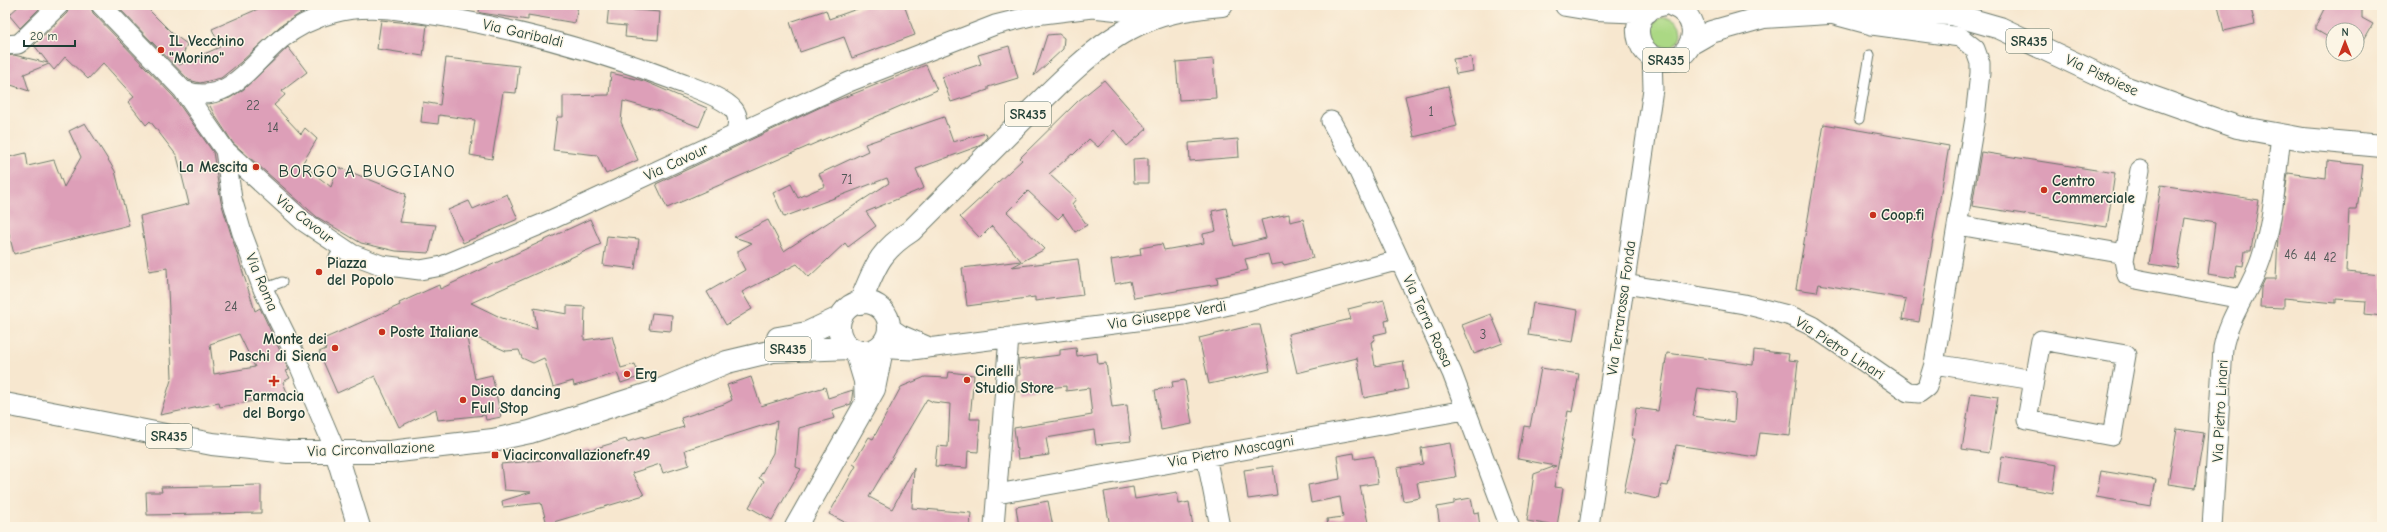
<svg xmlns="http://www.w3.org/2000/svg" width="2387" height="532" viewBox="0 0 2387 532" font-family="'Comic Neue',sans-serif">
<rect width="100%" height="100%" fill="#fcf5e5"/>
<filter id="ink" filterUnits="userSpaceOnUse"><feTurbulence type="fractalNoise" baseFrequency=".025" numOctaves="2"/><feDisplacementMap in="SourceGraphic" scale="8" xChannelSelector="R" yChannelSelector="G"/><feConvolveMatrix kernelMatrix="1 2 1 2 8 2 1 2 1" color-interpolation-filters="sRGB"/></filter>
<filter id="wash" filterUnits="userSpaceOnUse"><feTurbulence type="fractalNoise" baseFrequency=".012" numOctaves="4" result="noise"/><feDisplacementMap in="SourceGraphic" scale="16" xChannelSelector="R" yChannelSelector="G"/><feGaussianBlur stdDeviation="0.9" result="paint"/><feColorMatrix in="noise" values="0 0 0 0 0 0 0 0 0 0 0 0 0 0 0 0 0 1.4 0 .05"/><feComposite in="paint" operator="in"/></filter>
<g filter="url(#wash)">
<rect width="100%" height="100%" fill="#f7e7cf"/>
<path fill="#abd884" stroke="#658a5c" d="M1651 32a15 15 0 1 1 30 0a15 15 0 1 1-30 0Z"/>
<g id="blocks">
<path fill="#dd9fb8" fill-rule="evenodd" d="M20,5H43L20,28L9,15Z
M70,5H90L93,13L174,97L213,152L221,202L255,311L260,308L289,370L286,371L290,378L283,382L288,395L220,407L219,403L160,415L172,377L167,268L149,271L140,216L189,204L177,156L150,121L146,125L128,102L134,97L103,63L88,79L65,57L54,70L49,64L24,74L29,91L5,83V56L14,55L48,63L34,45L67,13ZM239,334L255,367L214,374L210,344Z
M116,5H144L173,34L187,44L179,65L220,47L212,29L267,5H321L301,13L280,26L241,62L221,78L200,83L189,80Z
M480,5H578L575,23L528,15V20L481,13L479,12Z
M609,5H624L623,9L660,12L658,40L625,37L626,26L607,24Z
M868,5H904L915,35L852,58L844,37L800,52L790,22L826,10L829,19Z
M2218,5H2250L2255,24L2224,31Z
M2326,5H2362V18L2373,24L2357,52V30H2333V40L2316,30V25Z
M381,20L427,25L423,56L377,49Z
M1059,34L1064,38L1063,49L1034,76L1047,35Z
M1009,46L1018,78L988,87V90L951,102L942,77L981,64L978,55Z
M288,47L307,72L282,91L285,95L274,105L301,134L305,128L317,139L302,164L331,187L338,167L406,194L399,222L436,225L429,253L396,251L361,243L317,217L233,143L214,114L209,104L230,98L244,89Z
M1471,57L1473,71L1456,74L1453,59Z
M446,58L519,66L516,93L503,92L492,159L470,155L475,120L439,115L438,124L421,122L423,102L440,105Z
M1213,59L1216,98L1179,100L1176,62Z
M926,65L937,90L667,208L656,184L825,105Z
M611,73L644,81L707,108L699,127L659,111L623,101L621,122L638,160L606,174L597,155L553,150L557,117H563V96L609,95Z
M1104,80L1147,129L1127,146L1114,130L1098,147L1089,139L1073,155L1072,154L1049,174L1076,199L1072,204L1087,225L1075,232L1063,214L1058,219L1028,191L1007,212L1045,249L1012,267L1078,259L1083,295L1035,301V297L967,306L962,268L1021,261L992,226L980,238L960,217L1022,160L1020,158L1078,101Z
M1448,86L1457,126L1414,137L1405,96Z
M944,117L953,142L986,133L987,137L979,146L916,169L924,188L866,212L876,226L848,247L845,243L809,277L797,264L742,292L752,309L726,325L707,292L745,270L738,256V251L752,243L734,237L768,220L784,251L889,183L887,178L784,217L773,193L791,184L798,198L825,186L819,174L868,151L865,144Z
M85,123L115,171L129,225L14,254L5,218V158L26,153L28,166L54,160L64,187L81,157L69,131Z
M1824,124L1949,146L1919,322L1902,319L1906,299L1819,284L1817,292L1796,289Z
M1238,139L1239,157L1190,161L1189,143Z
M1981,152L2115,173L2107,227L1972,206Z
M1148,158V183H1134L1133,159Z
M2327,161L2363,165L2357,210H2349L2346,272L2382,275V316L2365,314L2366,301L2336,299V303L2284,298V308L2260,307L2261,288L2265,279H2276L2278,236L2288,173L2326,178Z
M2161,185L2259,200L2251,251H2245L2243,266L2237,265L2235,278L2208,274L2215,223L2185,218L2177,268L2149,264Z
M507,194L518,219L463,243L448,210L469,201L473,209Z
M1226,208L1234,246L1266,238L1261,220L1289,214L1290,222L1303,219L1313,258L1284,265L1283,263L1271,265L1268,254L1245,259L1248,270L1217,277L1218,284L1134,298L1130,281L1115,284L1111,260L1141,255L1140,248L1162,244L1164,250L1204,243L1203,234L1216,231L1212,211Z
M590,219L601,244L471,303L502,318L537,329L534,308L567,314V306L585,307L584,340L612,336L621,368L635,364L639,377L621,383L617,373L574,386L573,381L553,387L544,358L533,363L522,358L519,350L506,351L466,333L475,379L492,375L501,417L486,420L485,415L438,420L436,409L399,427L375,376L337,393L319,352L326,349L321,340L400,305L399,303L439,285L440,289Z
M607,236L639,239L635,269L603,265Z
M1384,300L1389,320L1385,321L1387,332L1374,335L1375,340L1371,342L1375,366L1403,361L1408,389L1364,398L1357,358L1297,373L1288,334L1351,319L1348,309Z
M1533,303L1578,310L1573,342L1528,335Z
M652,313L672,315L671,331L649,329Z
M1491,314L1503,343L1474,354L1462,325Z
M1254,325H1260L1270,371L1209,384L1199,338Z
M1076,348L1077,356L1097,353L1098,364L1106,363L1112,407L1127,405L1131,441L1096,445L1094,430L1046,438L1049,455L1018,459L1014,428L1092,415L1089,388L1066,391V386L1017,392V376L1020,375L1018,360L1060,355V350Z
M1754,350L1789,354L1788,360L1798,361L1790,436L1760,433L1756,457L1676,445L1668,486L1661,485L1658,499L1624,492L1635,439H1632L1636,408L1658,411L1667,353L1753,365ZM1698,388L1736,394L1734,422L1693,416Z
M1541,368L1579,374L1572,412L1568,411L1554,487L1563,488L1557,526L1527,521L1534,474L1556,466L1518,459L1524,426L1530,427Z
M949,372L974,375L970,419H980L978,452L968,451L967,468L935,466L937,446L948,447L950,404L933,402L927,399L869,497L892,509L914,468L912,508L971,513L970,527H854L829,514L856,466L853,464L869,437L873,439L901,387L925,377L948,378Z
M751,377L761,406L825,387L828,398L853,390L851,404L832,410L835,418L799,428L796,467L801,469L772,520L749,507L764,481L759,478L773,453L777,421L685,450L689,465L663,473L660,464L632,473L644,495L547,524L541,503L503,507L502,501L531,492L504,490L501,464L541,460L589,448L590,450L626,439L627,442L643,437V439L684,427L681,418L724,404L732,400L727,385Z
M1185,380L1192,424L1161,430L1155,390L1173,387L1172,382Z
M1971,393L1998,397L1989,453L1962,449Z
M2177,429L2204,433L2195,488L2168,484Z
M1450,443L1456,477L1417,483L1420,498L1403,501L1397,468L1423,464L1421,448Z
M1354,453L1355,459L1374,456L1378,483L1360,486L1369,527H1328L1327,519L1343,517L1340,497L1311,503L1308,485L1340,479L1337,456Z
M2002,456L2057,465L2053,493L1998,483Z
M1273,466L1277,495L1248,499L1244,470Z
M2101,471L2156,480L2151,506L2096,497Z
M261,485V513L147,515L146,492H162L161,487Z
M1133,487L1135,499L1177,492L1179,504L1189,502L1193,527H1157L1156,524L1139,527H1110L1104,492Z
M1471,498L1474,513L1478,512L1480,527H1440L1437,507L1454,504V501Z
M1048,501L1053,527H1019L1016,507Z"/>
</g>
</g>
<g filter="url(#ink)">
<use href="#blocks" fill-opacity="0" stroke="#6b786a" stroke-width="1"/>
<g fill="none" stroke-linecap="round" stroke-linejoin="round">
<defs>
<path id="service" d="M1859,119L1870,55
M333,259L341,246
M263,289L282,282"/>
<path id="minor" d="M101,5L183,90L225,150L303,221L352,254L381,265L420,270L442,266L542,224L849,82L995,25L1035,15L1092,8L1159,15L1160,13
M5,45L18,44L22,41L59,5
M183,90C227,108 252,63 281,39C296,27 314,18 333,13C369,3 409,11 445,17C524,31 601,52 676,81C691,87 724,97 734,110C740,118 737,126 736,134
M1331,121L1359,172L1452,373L1510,527
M225,150L232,199L242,233L263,289L290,344L336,452
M2140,170L2124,260L2127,275L2136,279L2242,299
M1958,225L2125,254
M1625,284L1744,304L1791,316L1812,326L1908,392L1919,393L1927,387L1934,364L1975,118L1980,73V63L1975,49L1960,37L1872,25L1835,15
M889,327L901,335L929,347
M2041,340L2126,355L2112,436L2027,420Z
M883,344L892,349L912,350L1184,315L1247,301L1399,260
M1934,364L2034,380
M1206,456L1220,527
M997,494L1465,410
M994,527L1009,337
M1589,527L1653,89L1652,56
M2212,527L2223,348C2229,315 2251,290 2261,259C2274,220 2276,176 2281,135"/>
<path id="tertiary" d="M336,452L359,527"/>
<path id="secondary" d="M856,351L865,381L866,402
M796,527L874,389L883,344"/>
<path id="primary" d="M1566,5L1596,10L1647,12
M1661,5C1620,12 1638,77 1682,55C1700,38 1695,14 1672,5
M1690,44L1711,32L1764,17L1861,11L1951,14L2000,28L2127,88L2237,127L2303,139L2382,146
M839 327a25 25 0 1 1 50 0a25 25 0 1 1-50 0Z
M860,303C875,268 878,252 911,231C949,193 987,155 1025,117C1053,89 1094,47 1129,29C1159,13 1188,8 1222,5
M778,338L807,333L841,317
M5,404L212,444L288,452H390L493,440L530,432L658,391L727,362L773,351L851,348"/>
</defs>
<use href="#service" stroke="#6b786a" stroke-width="11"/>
<use href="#minor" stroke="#6b786a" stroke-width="21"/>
<use href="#tertiary" stroke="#6b786a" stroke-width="24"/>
<use href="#secondary" stroke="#6b786a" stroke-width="24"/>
<use href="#primary" stroke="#6b786a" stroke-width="24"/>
<use href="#service" stroke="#fff" stroke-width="9"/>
<use href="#minor" stroke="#fff" stroke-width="19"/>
<use href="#tertiary" stroke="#fff" stroke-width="22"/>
<use href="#secondary" stroke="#fff" stroke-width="22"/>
<use href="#primary" stroke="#fff" stroke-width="22"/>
</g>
</g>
<g fill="#c8321e" stroke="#fcf5e5" stroke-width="1.5">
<circle cx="161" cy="50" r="4"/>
<circle cx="256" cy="167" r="4"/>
<circle cx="2044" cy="190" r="4"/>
<circle cx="1873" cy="215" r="4"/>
<circle cx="319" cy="272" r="4"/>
<circle cx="382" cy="332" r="4"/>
<circle cx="335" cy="348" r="4"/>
<circle cx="627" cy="374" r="4"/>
<circle cx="967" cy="380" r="4"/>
<path d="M272 375h4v4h4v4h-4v4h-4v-4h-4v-4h4z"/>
<circle cx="463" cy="400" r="4"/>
<rect x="491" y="451" width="8" height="8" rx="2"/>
</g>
<g text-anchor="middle" stroke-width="3" stroke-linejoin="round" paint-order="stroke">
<g font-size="13" fill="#4e5655">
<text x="253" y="110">22</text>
<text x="1431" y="116">1</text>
<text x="273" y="132">14</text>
<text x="847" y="184">71</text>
<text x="2291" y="259">46</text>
<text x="2310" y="261">44</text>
<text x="2330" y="262">42</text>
<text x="231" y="311">24</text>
<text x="1483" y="339">3</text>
</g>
<g fill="#fcf5e5" stroke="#617469" stroke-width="1">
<rect x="2006" y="29" width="46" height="24" rx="3"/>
<rect x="1643" y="48" width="46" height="24" rx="3"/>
<rect x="1005" y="102" width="46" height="24" rx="3"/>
<rect x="765" y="337" width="46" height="24" rx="3"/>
<rect x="146" y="424" width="46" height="24" rx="3"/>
</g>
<g font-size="14" font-weight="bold" fill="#1f3d34">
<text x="2029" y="46">SR435</text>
<text x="1666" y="65">SR435</text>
<text x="1028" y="119">SR435</text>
<text x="788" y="354">SR435</text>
<text x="169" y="441">SR435</text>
</g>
<g font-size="15" fill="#1f3d34" stroke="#fcf5e5">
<text transform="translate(523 33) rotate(13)" y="5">Via Garibaldi</text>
<text transform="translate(2102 75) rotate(25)" y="5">Via Pistoiese</text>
<text transform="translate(676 162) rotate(-25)" y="5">Via Cavour</text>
<text transform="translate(305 219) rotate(38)" y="5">Via Cavour</text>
<text transform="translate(262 282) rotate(67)" y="5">Via Roma</text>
<text transform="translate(1621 308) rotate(-82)" y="5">Via Terrarossa Fonda</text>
<text transform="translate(1167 315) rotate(-9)" y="5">Via Giuseppe Verdi</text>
<text transform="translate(1428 321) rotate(65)" y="5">Via Terra Rossa</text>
<text transform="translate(1840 348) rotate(33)" y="5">Via Pietro Linari</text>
<text transform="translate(2220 411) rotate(-87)" y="5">Via Pietro Linari</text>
<text transform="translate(371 449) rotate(-2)" y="5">Via Circonvallazione</text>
<text transform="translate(1231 451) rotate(-10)" y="5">Via Pietro Mascagni</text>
</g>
<g font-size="15" font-weight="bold" fill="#1f3d34" stroke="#fcf5e5" text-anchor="start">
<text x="169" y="46">IL Vecchino<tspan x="169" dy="17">"Morino"</tspan></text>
<text x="248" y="172" text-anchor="end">La Mescita</text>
<text x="2052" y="186">Centro<tspan x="2052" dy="17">Commerciale</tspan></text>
<text x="1881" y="220">Coop.fi</text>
<text x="327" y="268">Piazza<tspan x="327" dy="17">del Popolo</tspan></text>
<text x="390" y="337">Poste Italiane</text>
<text x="327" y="344" text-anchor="end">Monte dei<tspan x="327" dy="17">Paschi di Siena</tspan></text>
<text x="975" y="376">Cinelli<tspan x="975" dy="17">Studio Store</tspan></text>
<text x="635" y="379">Erg</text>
<text x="471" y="396">Disco dancing<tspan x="471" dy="17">Full Stop</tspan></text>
<text x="274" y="401" text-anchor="middle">Farmacia<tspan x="274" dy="17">del Borgo</tspan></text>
<text x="503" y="460">Viacirconvallazionefr.49</text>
</g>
<g font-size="17" letter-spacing="1" fill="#1f3d34" stroke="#fcf5e5">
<text x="367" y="177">BORGO A BUGGIANO</text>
</g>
</g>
<rect width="2387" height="532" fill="none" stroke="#fcf5e5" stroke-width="20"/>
<g transform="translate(2345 42)"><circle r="19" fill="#fcf5e5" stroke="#a4ab9e"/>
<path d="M0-3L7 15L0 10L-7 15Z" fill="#c8321e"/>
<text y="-6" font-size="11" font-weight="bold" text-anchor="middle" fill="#1f3d34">N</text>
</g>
<path d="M24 40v6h51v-6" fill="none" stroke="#1f3d34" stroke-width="2"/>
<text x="30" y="40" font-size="12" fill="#1f3d34" stroke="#fcf5e5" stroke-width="3" paint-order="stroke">20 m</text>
</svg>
